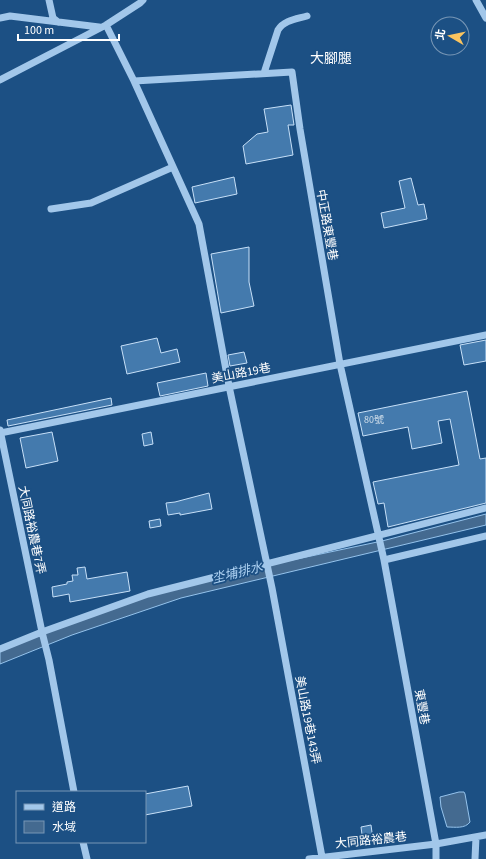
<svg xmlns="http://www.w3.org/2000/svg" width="486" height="859" viewBox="0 0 486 859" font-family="'Source Sans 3','Noto Sans TC',sans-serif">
<rect width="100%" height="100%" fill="#1c5084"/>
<path fill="#446a90" stroke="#95c3ec" d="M486,514V525L181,598L72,635L0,664V651L124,602L245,570L382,541Z
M459,792H464L465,794L470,822C465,829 455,827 447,827L441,807L440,797Z"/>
<path fill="#447aad" stroke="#c7e0f8" d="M291,105L294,125H288L293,155L246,164L243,146L257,134L268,132L264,109Z
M234,177L237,194L195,203L192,187Z
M411,178L418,205L424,204L427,219L384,228L381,213L405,208L399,181Z
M249,247V282L254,306L221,313L211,254Z
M157,338L161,353L177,349L180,362L127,374L121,346Z
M486,340V361L464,365L460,345Z
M244,352L247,363L230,366L228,355Z
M206,373L208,386L160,396L157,383Z
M467,391L480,459L486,458V503L388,527L384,503L378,504L373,482L459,465L450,419L438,421L442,443L412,449L408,427L363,436L358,413Z
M111,398L112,405L8,426L7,420Z
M52,432L58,461L26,468L20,438Z
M151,432L153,444L144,446L142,434Z
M209,493L212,509L180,515V513L168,515L166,503L175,502Z
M160,519L161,526L150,528L149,521Z
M85,567L87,579L127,572L130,591L70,602L69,594L53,597L52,587L67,584V582L73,581L72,575H78L77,568Z
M188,786L192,806L145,815V794Z
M371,825L373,840L363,842L361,827Z"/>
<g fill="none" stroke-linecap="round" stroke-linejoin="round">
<path stroke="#a2c7ea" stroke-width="7" d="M49,0L53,18L58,22
M476,0L486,18
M0,18L10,16L99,27
M106,25L134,81L292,72L300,129L340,364L384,560L436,844V859
M264,73L278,30C284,20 297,19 307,16
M0,80L106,25L140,3L143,0
M134,81L199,224L229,386L272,588L322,857
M51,209L91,203L173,167
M0,430L42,632L49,660L74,792
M0,433L486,335
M384,560L486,536
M0,649L42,632L148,594L486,508
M83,842L87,859
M309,859L436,844L486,835
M475,859L476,837"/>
</g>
<g text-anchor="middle" stroke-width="3.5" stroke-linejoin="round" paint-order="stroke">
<g font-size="10" fill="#d0deea">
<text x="374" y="423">80號</text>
</g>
<g font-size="12" fill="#fff" stroke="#1c5084">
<text transform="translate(327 225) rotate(80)" y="4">中正路東豐巷</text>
<text transform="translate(241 373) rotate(-11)" y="4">美山路19巷</text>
<text transform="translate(32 530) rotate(78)" y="4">大同路裕農巷7弄</text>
<text transform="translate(422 707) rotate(80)" y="4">東豐巷</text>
<text transform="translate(308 720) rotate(79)" y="4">美山路19巷143弄</text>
<text transform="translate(371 840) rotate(-6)" y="4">大同路裕農巷</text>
</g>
<g font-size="13" font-style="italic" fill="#add1f2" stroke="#1c5084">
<text transform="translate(237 572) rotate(-14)" y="5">坔埔排水</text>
</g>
<g font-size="14" fill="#fff" stroke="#1c5084">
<text x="331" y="63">大腳腿</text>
</g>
</g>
<rect x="16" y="791" width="130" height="52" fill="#1c5084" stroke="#7796b5"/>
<rect x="24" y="804" width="20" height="6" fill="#a2c7ea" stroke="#7796b5"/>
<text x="52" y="811" font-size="12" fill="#ffffff">道路</text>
<rect x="24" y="821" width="20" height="12" fill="#446a90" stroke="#7796b5"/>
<text x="52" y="831" font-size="12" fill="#ffffff">水域</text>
<g transform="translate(450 36) rotate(279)"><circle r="19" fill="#1c5084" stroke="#7796b5"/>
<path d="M0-3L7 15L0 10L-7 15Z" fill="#fbc45f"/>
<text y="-6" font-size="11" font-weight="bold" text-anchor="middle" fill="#ffffff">北</text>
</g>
<path d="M18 34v6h101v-6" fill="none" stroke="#ffffff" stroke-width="2"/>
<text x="24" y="34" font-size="12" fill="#ffffff" stroke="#1c5084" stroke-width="3" paint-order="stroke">100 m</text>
</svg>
